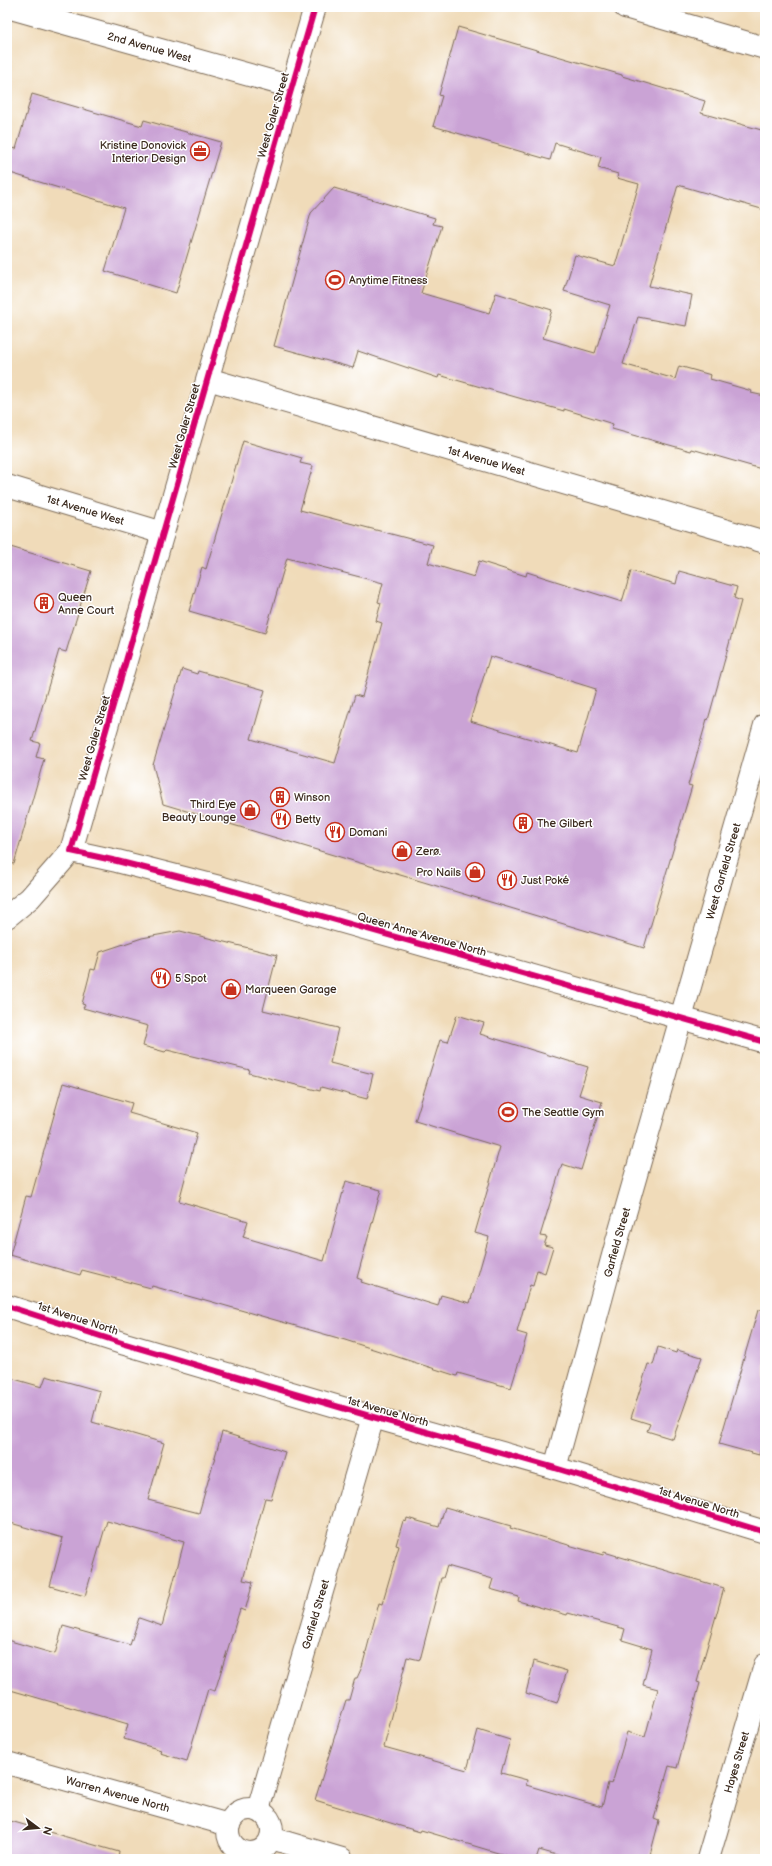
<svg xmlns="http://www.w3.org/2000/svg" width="772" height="1866" viewBox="0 0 772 1866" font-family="'Balsamiq Sans',sans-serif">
<rect width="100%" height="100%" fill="#fff"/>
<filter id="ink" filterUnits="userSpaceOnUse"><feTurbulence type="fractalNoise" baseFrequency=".025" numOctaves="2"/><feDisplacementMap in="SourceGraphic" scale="8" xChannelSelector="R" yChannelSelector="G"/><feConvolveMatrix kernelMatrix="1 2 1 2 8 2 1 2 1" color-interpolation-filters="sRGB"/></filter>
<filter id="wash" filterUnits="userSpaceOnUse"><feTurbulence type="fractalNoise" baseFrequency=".012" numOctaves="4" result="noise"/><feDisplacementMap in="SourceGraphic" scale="16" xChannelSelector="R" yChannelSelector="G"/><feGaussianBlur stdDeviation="0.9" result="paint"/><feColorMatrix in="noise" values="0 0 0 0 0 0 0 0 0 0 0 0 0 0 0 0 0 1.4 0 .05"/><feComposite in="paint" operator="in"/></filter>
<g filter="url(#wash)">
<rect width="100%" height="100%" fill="#f0dbb9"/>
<g id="blocks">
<path fill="#caa3d5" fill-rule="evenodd" d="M458,27L622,75V76L705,101L701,113L765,131V210L678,185L649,286L692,295L686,326L638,317L623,364L675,379L679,366L711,375L710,379L752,391L751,393L765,396V470L692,449L691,451L612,429L613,424L564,409V411L439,375L438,378L358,351L353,368L274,346L311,213L334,188L435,218L433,224L442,226L421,293L489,313L496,293L552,310L543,338L595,353L610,305L564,291L575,255L615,266L639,184L617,178L618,174L598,168L601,157L555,143L550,160L433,126L442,96L439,95Z
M32,94L142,126L144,120L221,142L176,293L105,271L124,208L7,172V146L16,149Z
M243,441L302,458L300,463L313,466L300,510L433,545L428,563L474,577L479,561L526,576L527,572L622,602L631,571L676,584L679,571L737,587L734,598L741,601L708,720L707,719L688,785L692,786L644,948L163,804L153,765L182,669L197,674L198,671L265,690L251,739L335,763L355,695L362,697L382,623L376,621L381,603L378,602L383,583L287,558L265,633L189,611L202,567L206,569ZM490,656L596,689L578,753L470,721Z
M7,546L91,571L66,652L59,650L32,741L40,743L36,757L44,759L14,864L7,863Z
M180,931L277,955L263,1010L338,1028L330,1063L373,1074L367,1099L321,1087L320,1091L249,1073L250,1070L167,1050L165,1052L143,1046L148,1026L83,1008L85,1005L82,1004L91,969L95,970L100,952L142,938Z
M457,1015L484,1023L480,1034L588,1067L579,1095L602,1102L581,1170L562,1164L540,1236L547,1237L544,1245L553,1247L545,1273L537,1270L533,1286L530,1285L517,1332L527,1335L511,1388L458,1373L457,1376L345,1340L202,1299V1300L152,1286L151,1288L82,1270L80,1275L10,1255L26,1196L31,1197L63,1083L132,1103L129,1113L197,1133L179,1201L248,1221L243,1237L324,1261L346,1181L381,1190L357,1278L362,1280L361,1282L438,1306L441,1295L470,1303L489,1237L475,1233L500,1147L415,1121L440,1040L448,1042Z
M758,1310L765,1311V1433L759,1455L719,1444Z
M658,1347L676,1353L677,1350L702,1357L673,1439L647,1431L650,1424L631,1418L648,1364L653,1365Z
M46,1376L100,1391L92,1422L164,1443L148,1500L199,1513L222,1432L285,1452L271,1499L265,1498L243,1580L253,1582L245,1611L240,1609L215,1691L208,1689L187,1761L160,1753L161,1750L124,1739L128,1724L7,1689V1640L55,1654L63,1626L130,1645L139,1618L162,1626L184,1542L107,1521L85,1596L50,1586L63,1538L7,1522V1377L42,1387Z
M445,1507L511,1526L510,1528L603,1555L604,1552L724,1588L697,1682L700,1683L677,1768L669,1766L654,1819L659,1821L649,1859H571L539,1850L536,1859H518L421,1830L420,1832L407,1828L315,1800L346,1700H349L355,1678H357L362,1667L379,1603L382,1604L399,1546L396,1545L403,1521L406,1522L407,1518L439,1527ZM447,1566L493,1579L490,1589L519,1597L518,1601L567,1615L568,1613L625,1629L622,1640L652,1649L643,1685L658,1689L645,1737L627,1732L612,1784L608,1783L602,1807L526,1785L527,1780L501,1773L510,1740L478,1730L467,1770L384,1747L407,1657L420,1660L441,1578H443Z
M534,1661L567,1671L557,1703L526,1693Z
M7,1820L119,1852L118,1859H7Z"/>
</g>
</g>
<g filter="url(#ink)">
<use href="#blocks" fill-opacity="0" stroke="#7a6854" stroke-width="1"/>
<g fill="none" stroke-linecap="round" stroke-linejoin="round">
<defs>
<g id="street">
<path id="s1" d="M7,7L292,87"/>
<path d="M625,7L765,48"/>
<path id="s2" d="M208,379L765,542"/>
<path id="s3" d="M7,486L163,533"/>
<path d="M7,1306L125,1344L373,1417L555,1468L765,1532"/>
<path id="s4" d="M555,1468L617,1241L765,725"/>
<path id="s5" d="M7,1763L229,1825"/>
<circle cx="250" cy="1831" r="22"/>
<path id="s6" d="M258,1810L373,1417"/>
<path d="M271,1838L342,1859"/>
<path id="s7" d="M708,1859L765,1665"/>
</g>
<path id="secondary" d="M71,851L117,861L223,888L765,1042
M7,917L30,898L71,851L315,7"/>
</defs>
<use href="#street" stroke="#7a6854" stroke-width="24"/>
<use href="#secondary" stroke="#7a6854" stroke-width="24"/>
<use href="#street" stroke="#fff" stroke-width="22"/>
<use href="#secondary" stroke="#fff" stroke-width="22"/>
<defs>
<path id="cycleway" d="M315,7L71,851L117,861L223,888L765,1042
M7,1306L125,1344L373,1417L555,1468L765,1532"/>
</defs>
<use href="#cycleway" stroke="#fff" stroke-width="8"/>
<use href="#cycleway" stroke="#d6006c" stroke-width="6"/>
</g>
</g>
<defs>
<symbol id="office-ring" viewBox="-11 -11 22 22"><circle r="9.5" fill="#fff" stroke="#c8321e" stroke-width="1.5"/><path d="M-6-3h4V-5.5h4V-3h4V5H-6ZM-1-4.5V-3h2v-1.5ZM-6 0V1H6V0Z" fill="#c8321e"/></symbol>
<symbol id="stadium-ring" viewBox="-11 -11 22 22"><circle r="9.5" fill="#fff" stroke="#c8321e" stroke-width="1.5"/><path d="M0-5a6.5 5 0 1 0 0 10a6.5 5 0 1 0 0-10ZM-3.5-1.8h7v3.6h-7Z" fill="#c8321e"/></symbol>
<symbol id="building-ring" viewBox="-11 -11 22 22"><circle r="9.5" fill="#fff" stroke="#c8321e" stroke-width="1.5"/><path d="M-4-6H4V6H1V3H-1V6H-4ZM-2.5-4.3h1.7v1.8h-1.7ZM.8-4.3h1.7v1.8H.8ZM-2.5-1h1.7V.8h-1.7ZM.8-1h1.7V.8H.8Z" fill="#c8321e"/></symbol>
<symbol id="shop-ring" viewBox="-11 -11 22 22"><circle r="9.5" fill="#fff" stroke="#c8321e" stroke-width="1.5"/><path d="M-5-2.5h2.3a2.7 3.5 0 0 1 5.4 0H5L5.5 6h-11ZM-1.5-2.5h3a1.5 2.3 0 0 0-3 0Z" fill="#c8321e"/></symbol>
<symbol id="restaurant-ring" viewBox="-11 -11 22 22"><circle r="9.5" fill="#fff" stroke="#c8321e" stroke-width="1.5"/><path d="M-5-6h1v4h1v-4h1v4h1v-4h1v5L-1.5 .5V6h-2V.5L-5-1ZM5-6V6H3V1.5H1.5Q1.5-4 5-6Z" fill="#c8321e"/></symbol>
</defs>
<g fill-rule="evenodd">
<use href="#office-ring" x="189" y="140" width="22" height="22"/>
<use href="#stadium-ring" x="324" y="269" width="22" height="22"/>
<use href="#building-ring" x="33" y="592" width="22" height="22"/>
<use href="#building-ring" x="269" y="786" width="22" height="22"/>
<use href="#shop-ring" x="239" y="799" width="22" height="22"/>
<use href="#restaurant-ring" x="270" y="808" width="22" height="22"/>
<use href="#building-ring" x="512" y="812" width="22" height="22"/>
<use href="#restaurant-ring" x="324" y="821" width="22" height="22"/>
<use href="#shop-ring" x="391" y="840" width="22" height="22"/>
<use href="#shop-ring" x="464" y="861" width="22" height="22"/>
<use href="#restaurant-ring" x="496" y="869" width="22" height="22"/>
<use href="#restaurant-ring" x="150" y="967" width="22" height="22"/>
<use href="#shop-ring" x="220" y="978" width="22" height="22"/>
<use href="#stadium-ring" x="497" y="1101" width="22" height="22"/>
</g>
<g text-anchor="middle" stroke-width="3" stroke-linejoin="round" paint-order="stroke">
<g font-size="11" fill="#3b2a1e" stroke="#fff">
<text dy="4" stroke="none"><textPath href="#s1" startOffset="148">2nd Avenue West</textPath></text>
<text transform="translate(273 115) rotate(-74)" y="4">West Galer Street</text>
<text transform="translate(184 426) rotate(-74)" y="4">West Galer Street</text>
<text dy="4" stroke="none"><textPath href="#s2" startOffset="290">1st Avenue West</textPath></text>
<text dy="4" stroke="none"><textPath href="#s3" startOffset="82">1st Avenue West</textPath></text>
<text transform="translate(94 738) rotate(-74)" y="4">West Galer Street</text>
<text dy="4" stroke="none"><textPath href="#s4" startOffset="620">West Garfield Street</textPath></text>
<text transform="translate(422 934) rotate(16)" y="4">Queen Anne Avenue North</text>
<text dy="4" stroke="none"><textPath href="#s4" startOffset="234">Garfield Street</textPath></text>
<text transform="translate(78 1318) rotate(18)" y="4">1st Avenue North</text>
<text transform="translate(388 1411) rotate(16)" y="4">1st Avenue North</text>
<text transform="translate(699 1502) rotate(17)" y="4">1st Avenue North</text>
<text dy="4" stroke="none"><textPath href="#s6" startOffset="204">Garfield Street</textPath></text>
<text dy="4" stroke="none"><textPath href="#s7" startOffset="101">Hayes Street</textPath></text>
<text dy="4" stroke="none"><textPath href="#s5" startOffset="115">Warren Avenue North</textPath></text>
</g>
<g font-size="11" fill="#3b2a1e" stroke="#fff" text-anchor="start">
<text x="186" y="149" text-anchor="end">Kristine Donovick<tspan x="186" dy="13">Interior Design</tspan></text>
<text x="349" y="284">Anytime Fitness</text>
<text x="58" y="601">Queen<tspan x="58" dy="13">Anne Court</tspan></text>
<text x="294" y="801">Winson</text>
<text x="236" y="808" text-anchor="end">Third Eye<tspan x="236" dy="13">Beauty Lounge</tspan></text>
<text x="295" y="823">Betty</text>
<text x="537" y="827">The Gilbert</text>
<text x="349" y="836">Domani</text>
<text x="416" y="855">Zerø.</text>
<text x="461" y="876" text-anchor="end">Pro Nails</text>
<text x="521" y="884">Just Poké</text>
<text x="175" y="982">5 Spot</text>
<text x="245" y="993">Marqueen Garage</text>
<text x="522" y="1116">The Seattle Gym</text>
</g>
</g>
<rect width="772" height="1866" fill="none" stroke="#fff" stroke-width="24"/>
<g transform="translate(38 1828) rotate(106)" stroke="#ffffff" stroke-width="3" paint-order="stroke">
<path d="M0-3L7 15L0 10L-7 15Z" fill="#3b2a1e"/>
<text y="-6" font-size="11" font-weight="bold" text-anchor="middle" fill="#3b2a1e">N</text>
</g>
</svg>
